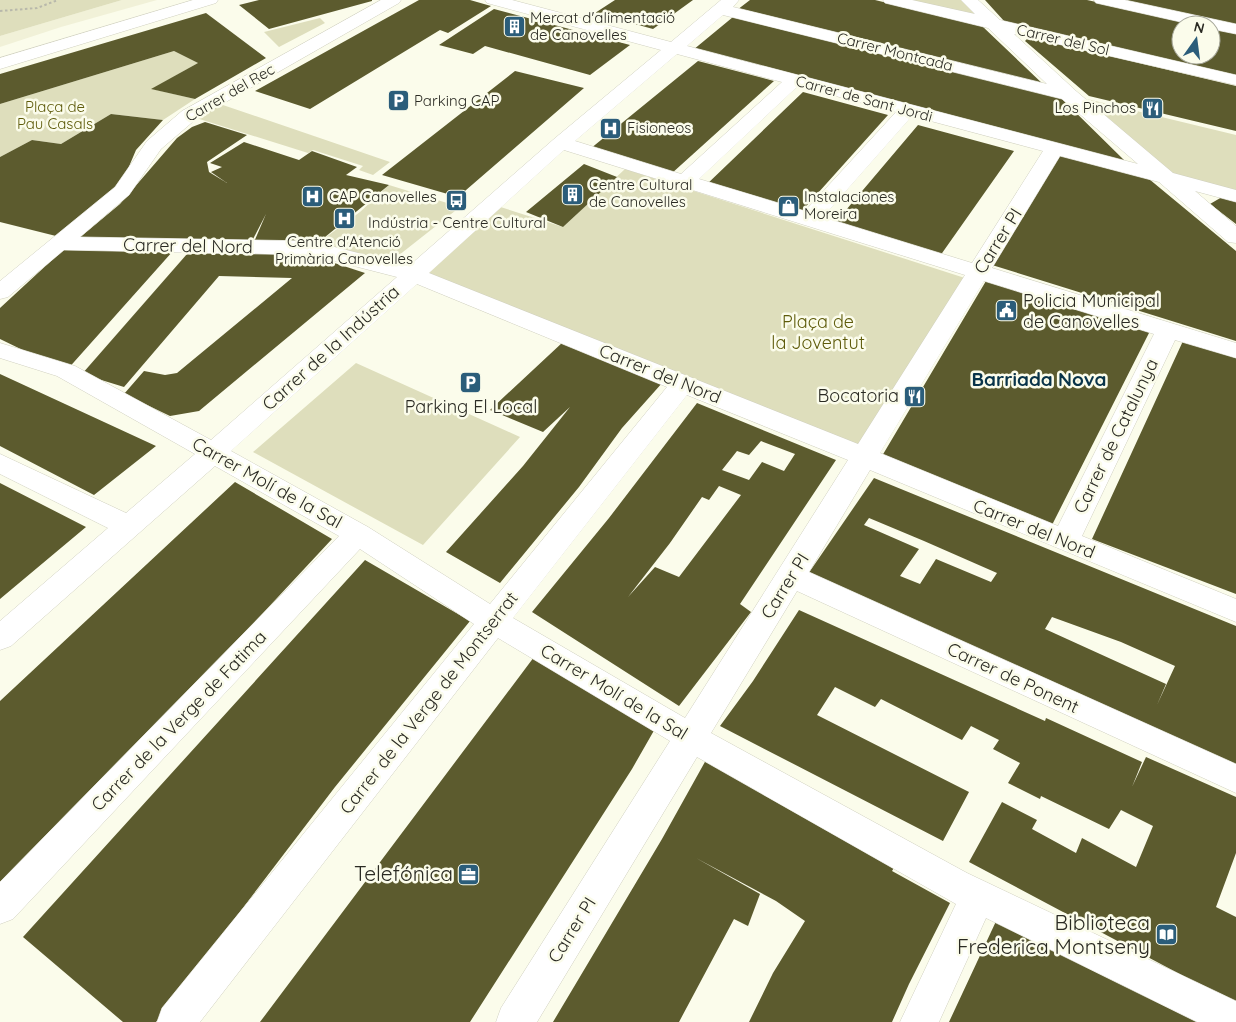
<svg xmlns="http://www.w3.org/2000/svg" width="1236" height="1022" viewBox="0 0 1236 1022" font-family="Quicksand,sans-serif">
<rect width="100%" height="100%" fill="#fbfceb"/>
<path fill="#f1f1d8" d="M122,0H157L61,27L0,47V36Z"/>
<path fill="#dedebc" d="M0,0H122L0,36Z
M891,0H969L994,24Z
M320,18L325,23L279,47L264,32Z
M174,51L198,63L152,89L195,99L163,120L111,114L61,144L32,140L0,157V104Z
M1087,99L1236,135V191L1171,174Z
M217,103L390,162L373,175L359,170L363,166L313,150L308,153L193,117Z
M625,169L968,279L855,455L413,274L491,204L563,227Z
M389,185L460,207L389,263L314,246L360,212Z
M356,363L520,437L423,545L253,452Z"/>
<path fill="#5c5b2e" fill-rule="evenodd" d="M259,0H372V1L269,29L239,5Z
M419,0H470L491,6L448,33L440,30L310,109L255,91Z
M615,0H693L653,29L595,13Z
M750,0H875L982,26L1045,86L737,10Z
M985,0H1087L1197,24L1181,25V55H1211V27L1236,33V75L1004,21Z
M1125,0H1236V26L1125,1Z
M494,9L630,45L590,75L485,46L473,54L439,45Z
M206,13L266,58L195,99L151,89L198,63L174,51L0,104V74Z
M733,17L1061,98L1125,161L693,50Z
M1029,37L1236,86V131L1089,96L1025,41Z
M698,61L774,81L671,174L590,149Z
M515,71L584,88L458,197L382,175Z
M803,92L888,115L800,213L705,186Z
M111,114L163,120L136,150L122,183L60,237L0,222V157L32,140L61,144Z
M205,122L247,135L207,162L209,172L227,183L211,172L222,167L210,163L244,142L299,160L312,151L357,167L346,175L389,185L314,246L254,242L266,214L251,243L78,239L120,204L177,138L192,127Z
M918,125L1014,151L940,256L835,223Z
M1062,152L1143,174L1236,251V341L992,265Z
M584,164L617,177L563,227L526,212Z
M1222,197L1236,201V224L1210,204Z
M65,248L173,251L66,371L0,339V308Z
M239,253L307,254L365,273L199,411L170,416L124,394L144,371L165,375L177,373L292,278L219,276L124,387L82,374L187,254Z
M986,281L1150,331L1052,525L882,456Z
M1183,341L1236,358V594L1092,539Z
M563,342L663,382L622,428L579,487L500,583L446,552L523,466L570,407L543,432L490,410Z
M0,374L156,446L94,495L0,446Z
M697,403L836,460L740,604L751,612L679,706L532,612L609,518ZM761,441L795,454L784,471L762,462L749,480L722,470L737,451L749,455ZM719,486L741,495L679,577L655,567L628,597L670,543L702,497L709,500Z
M874,478L1236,626V770L808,574ZM869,518L924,541L997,573L991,582L936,559L920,584L900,576L919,549L864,525ZM1052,617L1121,642L1175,666L1157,705L1166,684L1045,629Z
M235,482L332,539L198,683L0,883V701Z
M0,483L86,527L0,599Z
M365,560L470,621L335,787L156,1022H123L23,937Z
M799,610L1045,721L1046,718L1142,762L1132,787L1146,757L1236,797V853L1216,907L1236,917V1004L969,862L1002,802L1037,820L1032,829L1076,853L1082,838L1136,867L1153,826L1121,810L1109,829L1041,796L1040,799L1008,783L1020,763L993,749L999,740L971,726L962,740L881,699L875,707L835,687L817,715L969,792L943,841L720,726L753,681Z
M540,649L660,720L632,769L470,1022H260Z
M706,760L898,861L892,871L950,903L909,984L892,1022H749L773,973L805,921L776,901L696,858L760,894L748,926L734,919L679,1022H553L662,839Z
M998,917L1200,1022H949Z"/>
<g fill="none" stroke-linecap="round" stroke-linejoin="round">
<defs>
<path id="minor" d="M193,0H218L216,3L0,69V58Z
M381,0H401L399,3L196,119L161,149L129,195L80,237L311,241L409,266L554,139L661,50L487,3L485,0H512L671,42L721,0H739L733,7L1047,84L988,28L885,3L883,0H912L975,14L961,0H978L1000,20L1236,75V85L1014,34L1076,91L1173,173L1236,190V202L1195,191L1236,226V243L1228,242L1159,182L1060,156L992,268L1236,343V358L1175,340L1082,536L1236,599V622L870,470L809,572L1236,764V793L797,591L711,733L967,873L1236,1001V1022H1197L986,918L939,1022H900L956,904L697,757L537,1022H496L501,1008L670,741L498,638L200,1022H157L162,1008L474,624L360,549L13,919L0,924V882L339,536L215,466L11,646L0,650V621L108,528L0,474V454L126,513L195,454L57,376L0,358V343L75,366L211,440L397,277L311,255L64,250L8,297L0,299V281L115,187L147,141L182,111ZM723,15L1062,99L1138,164L687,46ZM677,54L782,82L681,174L575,141ZM798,86L896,112L805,211L699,179ZM912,116L1043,151L972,263L823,217ZM564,150L965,275L858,444L429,273ZM984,281L1154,334L1058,526L880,453ZM417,284L667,387L490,604L368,527L231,451ZM687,395L848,460L685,718L513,618Z
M1094,0H1125L1236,24V34L1211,29V25H1194L1096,3Z"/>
</defs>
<use href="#minor" stroke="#d0d0c0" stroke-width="1"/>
<path stroke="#b8b8ab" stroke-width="2" stroke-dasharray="2.5 2.5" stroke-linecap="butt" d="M0,11L37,8L58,0"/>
<use href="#minor" fill="#fff" fill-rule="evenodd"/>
</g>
<defs>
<symbol id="building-square" viewBox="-11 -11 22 22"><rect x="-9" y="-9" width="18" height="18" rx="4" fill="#2b5d7a" stroke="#fbfceb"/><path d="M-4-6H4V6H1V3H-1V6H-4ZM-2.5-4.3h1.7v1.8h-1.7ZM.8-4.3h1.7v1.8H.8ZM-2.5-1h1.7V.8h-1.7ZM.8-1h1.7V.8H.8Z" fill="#fff"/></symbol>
<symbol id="parking-square" viewBox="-11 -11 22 22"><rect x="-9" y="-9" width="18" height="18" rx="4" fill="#2b5d7a" stroke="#fbfceb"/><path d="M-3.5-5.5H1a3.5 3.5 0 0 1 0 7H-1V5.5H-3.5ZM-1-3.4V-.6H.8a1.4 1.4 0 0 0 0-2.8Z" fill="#fff"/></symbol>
<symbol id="restaurant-square" viewBox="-11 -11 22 22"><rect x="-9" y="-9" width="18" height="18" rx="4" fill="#2b5d7a" stroke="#fbfceb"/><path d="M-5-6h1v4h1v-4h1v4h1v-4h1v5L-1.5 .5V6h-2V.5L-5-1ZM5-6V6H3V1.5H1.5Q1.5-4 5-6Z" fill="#fff"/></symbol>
<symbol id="hospital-square" viewBox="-11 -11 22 22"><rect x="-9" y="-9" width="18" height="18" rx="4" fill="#2b5d7a" stroke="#fbfceb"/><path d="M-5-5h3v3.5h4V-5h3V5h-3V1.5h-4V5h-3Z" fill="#fff"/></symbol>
<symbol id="bus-square" viewBox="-11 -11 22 22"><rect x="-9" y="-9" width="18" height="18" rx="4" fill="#2b5d7a" stroke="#fbfceb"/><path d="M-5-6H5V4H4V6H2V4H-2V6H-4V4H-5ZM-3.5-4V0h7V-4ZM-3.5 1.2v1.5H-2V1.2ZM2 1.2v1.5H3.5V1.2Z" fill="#fff"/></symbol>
<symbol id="shop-square" viewBox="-11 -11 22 22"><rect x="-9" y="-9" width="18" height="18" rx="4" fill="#2b5d7a" stroke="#fbfceb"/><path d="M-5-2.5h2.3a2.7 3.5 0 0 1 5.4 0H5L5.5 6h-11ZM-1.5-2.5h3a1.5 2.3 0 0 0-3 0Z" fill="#fff"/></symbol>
<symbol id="civic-square" viewBox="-11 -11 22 22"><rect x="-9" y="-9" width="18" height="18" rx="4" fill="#2b5d7a" stroke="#fbfceb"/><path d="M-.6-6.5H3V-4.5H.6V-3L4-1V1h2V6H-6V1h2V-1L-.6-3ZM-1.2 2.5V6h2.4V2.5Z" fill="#fff"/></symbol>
<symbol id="office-square" viewBox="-11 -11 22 22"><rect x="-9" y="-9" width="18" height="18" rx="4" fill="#2b5d7a" stroke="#fbfceb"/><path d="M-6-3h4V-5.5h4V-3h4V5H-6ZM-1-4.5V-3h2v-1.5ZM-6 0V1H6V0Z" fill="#fff"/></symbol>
<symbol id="library-square" viewBox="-11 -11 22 22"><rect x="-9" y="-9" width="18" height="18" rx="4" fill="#2b5d7a" stroke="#fbfceb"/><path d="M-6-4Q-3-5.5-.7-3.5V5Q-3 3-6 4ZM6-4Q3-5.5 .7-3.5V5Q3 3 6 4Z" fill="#fff"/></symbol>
</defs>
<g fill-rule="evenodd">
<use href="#building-square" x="502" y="14" width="25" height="25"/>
<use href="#parking-square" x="386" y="88" width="25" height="25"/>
<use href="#restaurant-square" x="1140" y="96" width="25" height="25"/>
<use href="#hospital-square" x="598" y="116" width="25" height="25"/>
<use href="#building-square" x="560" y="182" width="25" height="25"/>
<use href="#hospital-square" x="300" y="184" width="25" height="25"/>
<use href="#bus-square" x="444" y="188" width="25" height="25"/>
<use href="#shop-square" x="776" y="194" width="25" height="25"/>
<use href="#hospital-square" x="332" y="206" width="25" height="25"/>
<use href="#civic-square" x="994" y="298" width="25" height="25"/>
<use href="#parking-square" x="458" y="370" width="25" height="25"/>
<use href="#restaurant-square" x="902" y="384" width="25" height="25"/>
<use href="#office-square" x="456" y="862" width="25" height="25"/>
<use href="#library-square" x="1154" y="922" width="25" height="25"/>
</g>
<g text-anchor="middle" stroke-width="5" stroke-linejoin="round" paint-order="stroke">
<g font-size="15" fill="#2a2a23" stroke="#fbfceb" text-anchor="start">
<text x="530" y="23">Mercat d'alimentació<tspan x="530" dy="17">de Canovelles</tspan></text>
<text x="414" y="106">Parking CAP</text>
<text x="1136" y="113" text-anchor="end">Los Pinchos</text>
<text x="627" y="133">Fisioneos</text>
<text x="589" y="190">Centre Cultural<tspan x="589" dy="17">de Canovelles</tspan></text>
<text x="329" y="202">CAP Canovelles</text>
<text x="804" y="202">Instalaciones<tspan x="804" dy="17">Moreira</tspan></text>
<text x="457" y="228" text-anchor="middle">Indústria - Centre Cultural</text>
<text x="344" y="247" text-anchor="middle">Centre d'Atenció<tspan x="344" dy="17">Primària Canovelles</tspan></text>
</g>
<g font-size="15" fill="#2a2a23" stroke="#fbfceb">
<text transform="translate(1063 40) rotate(13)" y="5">Carrer del Sol</text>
<text transform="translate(895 52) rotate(14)" y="5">Carrer Montcada</text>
<text transform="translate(230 93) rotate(-30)" y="5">Carrer del Rec</text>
<text transform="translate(864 99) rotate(15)" y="5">Carrer de Sant Jordi</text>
</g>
<g font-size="15" fill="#5e5b0a" stroke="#fbfceb">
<text x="55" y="112">Plaça de<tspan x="55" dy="17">Pau Casals</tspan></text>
</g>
<g font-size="18" fill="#2a2a23" stroke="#fbfceb">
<text transform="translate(998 241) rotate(-58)" y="6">Carrer PI</text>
<text transform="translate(188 246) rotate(1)" y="6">Carrer del Nord</text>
<text transform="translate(331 348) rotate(-42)" y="6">Carrer de la Indústria</text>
<text transform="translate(660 374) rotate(22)" y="6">Carrer del Nord</text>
<text transform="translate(1116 436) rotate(-64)" y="6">Carrer de Catalunya</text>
<text transform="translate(267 483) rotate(29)" y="6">Carrer Molí de la Sal</text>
<text transform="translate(1034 529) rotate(22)" y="6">Carrer del Nord</text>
<text transform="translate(785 586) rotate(-58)" y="6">Carrer PI</text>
<text transform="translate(1013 678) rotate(25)" y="6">Carrer de Ponent</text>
<text transform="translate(614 692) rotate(31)" y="6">Carrer Molí de la Sal</text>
<text transform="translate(429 703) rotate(-52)" y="6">Carrer de la Verge de Montserrat</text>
<text transform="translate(179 721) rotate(-46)" y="6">Carrer de la Verge de Fatima</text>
<text transform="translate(572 930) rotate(-58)" y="6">Carrer PI</text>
</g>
<g font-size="18" fill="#2a2a23" stroke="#fbfceb" text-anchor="start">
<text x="1023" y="307">Policia Municipal<tspan x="1023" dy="21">de Canovelles</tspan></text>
<text x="899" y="402" text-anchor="end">Bocatoria</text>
<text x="471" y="413" text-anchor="middle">Parking El Local</text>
</g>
<g font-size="18" fill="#5e5b0a" stroke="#fbfceb">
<text x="818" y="328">Plaça de<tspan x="818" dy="21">la Joventut</tspan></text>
</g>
<g font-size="19" font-weight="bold" fill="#09344a" stroke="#fbfceb">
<text x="1039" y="386">Barriada Nova</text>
</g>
<g font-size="21" fill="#2a2a23" stroke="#fbfceb" text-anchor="end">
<text x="453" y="881">Telefónica</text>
<text x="1150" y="930">Biblioteca<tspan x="1150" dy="24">Frederica Montseny</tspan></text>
</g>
</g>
<g transform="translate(1196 40) rotate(14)"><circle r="24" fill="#fbfceb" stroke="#a7a89b"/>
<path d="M0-4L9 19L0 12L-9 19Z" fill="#2b5d7a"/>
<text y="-8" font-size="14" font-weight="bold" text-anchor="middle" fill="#2a2a23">N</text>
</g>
</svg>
